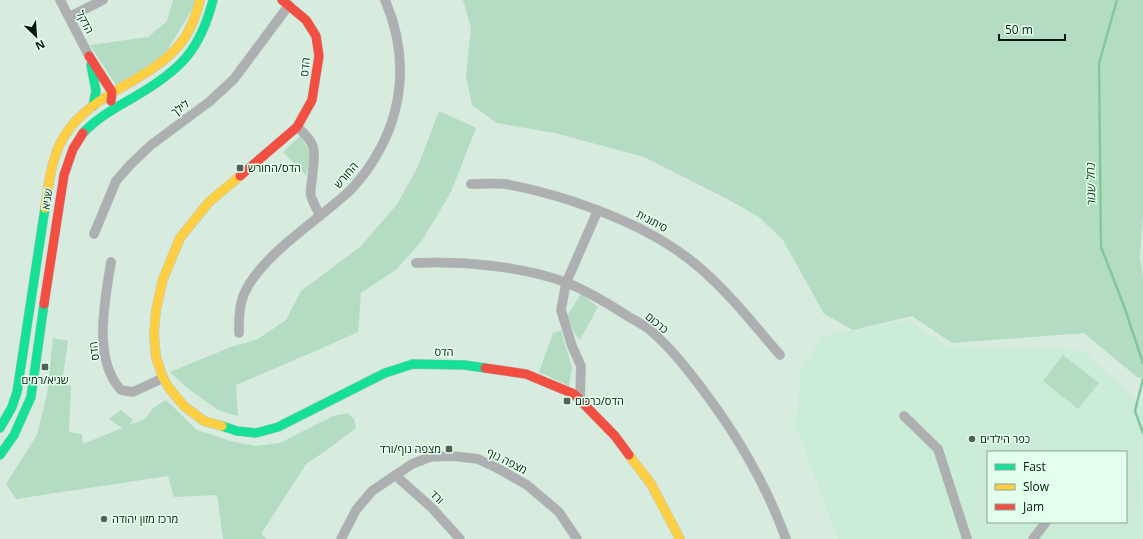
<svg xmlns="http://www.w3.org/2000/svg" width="1143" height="539" viewBox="0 0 1143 539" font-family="'Open Sans','Noto Sans Hebrew',sans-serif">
<rect width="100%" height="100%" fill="#d8ebdf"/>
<path fill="#cbecd7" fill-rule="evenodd" d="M907,320L948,347L1082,350L1143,407L1142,539H838L796,426L801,370L823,336ZM988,452H1126V522H988Z"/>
<path fill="#b3dcc2" d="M173,0H197L196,3L162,59L116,85L90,45L148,37L167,21Z
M463,0H1143V217L1140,257L1143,277V378L1137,377L1084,333L952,343L912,316L853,330L824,314L783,240L759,217L729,200L644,157L555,133L497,123L472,105L466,76L471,28Z
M439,111L476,128L451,192L423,239L397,269L361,293L358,332L320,349L236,385L238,416L218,410L186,387L170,372L231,347L258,339L286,320L301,291L361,246L398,203L418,166Z
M300,136C312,153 311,157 306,176L283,152Z
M581,294L598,307L580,340L575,334L567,316Z
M561,331L572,368L569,386L539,372L553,333Z
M53,338L68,341L62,383L71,386L69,432L82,434L83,444L122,428L109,419L121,410L133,420L129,425L145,419L153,408L166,400L197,430L234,442L256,446L280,443L333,416L348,413L354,419L356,428L327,450L306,464L261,534L267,539H223L217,495L174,497L168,476L16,499L6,484L37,435L47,394Z
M1063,355L1099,383L1078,409L1043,381Z"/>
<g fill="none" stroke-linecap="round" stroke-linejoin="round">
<path stroke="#81c89f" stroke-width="2.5" d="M1117,0L1099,63L1101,247L1124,306L1143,363
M1143,379L1135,411L1143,433"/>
<defs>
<path id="street" d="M60,0L89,56
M69,17L103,0
M297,127C320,146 314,153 312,180C311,185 310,191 311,196C313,203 317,209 320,216
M471,184C482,184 494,183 505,184C528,188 550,194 572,201C619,217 663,236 700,268C730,294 755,326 780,355
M94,234L116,181L130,165L151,145L209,102L234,79L289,5
M111,262C105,301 92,358 121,390L133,392L163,378
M416,263C464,261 520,266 565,282C588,291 609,304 629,317C636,321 644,325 650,330C669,346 685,366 700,386C736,433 766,484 786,539
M239,333C239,320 239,306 244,294C260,257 315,222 345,195C354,188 360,179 367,170C404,118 410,58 385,0
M580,400L581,366L572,346L561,310L566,283L598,210
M904,416L938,449L967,539
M395,475L432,508L460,539
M341,539L356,510L372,491L412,464L430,457L453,456L478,459L499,469L527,485L559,512L577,539
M1033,539L1046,522"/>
<path id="fast" d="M91,65L96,91L93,106
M83,133C98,117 117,107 136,96C180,70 200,51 213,0
M222,426L237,431L256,433L278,427L385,373L413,364L464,365L485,368
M0,428L12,407L17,392L45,208
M0,455L14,435L31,397L44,304"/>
<path id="slow" d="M45,208C49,183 51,157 65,135C92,92 149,82 180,44C190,32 196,16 200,0
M222,426L204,421L184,406L169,388L163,378L156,357L154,334L156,310L163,279L180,238L209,202L240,176
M629,455L651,484L680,539"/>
<path id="jam" d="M89,56L112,92L111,101
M240,176L297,127L312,100L319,56L316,36L306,20L282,0
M44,304L64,175L73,149L83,133
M485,368L526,374L574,394L615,436L629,455"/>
</defs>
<use href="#street" stroke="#b9c7bf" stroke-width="10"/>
<use href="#fast" stroke="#b9c7bf" stroke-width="10"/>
<use href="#slow" stroke="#b9c7bf" stroke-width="10"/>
<use href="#jam" stroke="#b9c7bf" stroke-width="10"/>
<use href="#street" stroke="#aeafb1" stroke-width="9"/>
<use href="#fast" stroke="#16e098" stroke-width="9"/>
<use href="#slow" stroke="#ffcf43" stroke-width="9"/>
<use href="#jam" stroke="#f24e42" stroke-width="9"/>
</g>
<g fill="#526158" stroke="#e2ffec" stroke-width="1.5">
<rect x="236" y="164" width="8" height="8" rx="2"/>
<rect x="41" y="363" width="8" height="8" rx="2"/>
<rect x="563" y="397" width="8" height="8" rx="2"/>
<circle cx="972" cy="439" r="4"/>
<rect x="445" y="445" width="8" height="8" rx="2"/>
<circle cx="104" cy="519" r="4"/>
</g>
<g text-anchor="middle" stroke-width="3" stroke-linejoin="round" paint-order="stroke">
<g font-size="11" fill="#0a170f" stroke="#e2ffec">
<text transform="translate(85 22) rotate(63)" y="4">הדקל</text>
<text transform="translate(305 67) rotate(-84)" y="4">הדס</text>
<text transform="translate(180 108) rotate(-37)" y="4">לילך</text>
<text transform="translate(346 175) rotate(-49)" y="4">החורש</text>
<text transform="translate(47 199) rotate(-82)" y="4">שגיא</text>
<text transform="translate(652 221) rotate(28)" y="4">סיתונית</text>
<text transform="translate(657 323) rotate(39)" y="4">כרכום</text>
<text transform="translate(94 351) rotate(-97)" y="4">הדס</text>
<text transform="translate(444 352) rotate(1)" y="4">הדס</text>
<text transform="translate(507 461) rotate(27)" y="4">מצפה נוף</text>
<text transform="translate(437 497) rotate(44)" y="4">ורד</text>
</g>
<g font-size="11" fill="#0a170f" stroke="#e2ffec" text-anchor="start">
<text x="248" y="172">הדס/החורש</text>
<text x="45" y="384" text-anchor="middle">שגיא/רמים</text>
<text x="575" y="405">הדס/כרכום</text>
<text x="980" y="443">כפר הילדים</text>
<text x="441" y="453" text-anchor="end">מצפה נוף/ורד</text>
<text x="112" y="523">מרכז מזון יהודה</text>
</g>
<g font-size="12" font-style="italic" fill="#0e3621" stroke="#e2ffec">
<text transform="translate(1091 184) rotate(-91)" y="4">נחל שגור</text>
</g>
</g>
<rect x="987" y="451" width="140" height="72" fill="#e2ffec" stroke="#8ca294"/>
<rect x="995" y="464" width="20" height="6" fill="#16e098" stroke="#8ca294"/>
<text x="1023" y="471" font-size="12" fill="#0a170f">Fast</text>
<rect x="995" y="484" width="20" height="6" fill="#ffcf43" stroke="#8ca294"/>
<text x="1023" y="491" font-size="12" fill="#0a170f">Slow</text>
<rect x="995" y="504" width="20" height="6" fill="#f24e42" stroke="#8ca294"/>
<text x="1023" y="511" font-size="12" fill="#0a170f">Jam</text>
<g transform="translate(36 36) rotate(155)" stroke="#e2ffec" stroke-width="3" paint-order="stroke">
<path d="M0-3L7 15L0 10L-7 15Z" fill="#0a170f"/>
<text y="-6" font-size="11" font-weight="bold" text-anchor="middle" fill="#0a170f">N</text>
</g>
<path d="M999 34v6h66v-6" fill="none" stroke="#0a170f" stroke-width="2"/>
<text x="1005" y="34" font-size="12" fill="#0a170f" stroke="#e2ffec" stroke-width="3" paint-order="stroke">50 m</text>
</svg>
